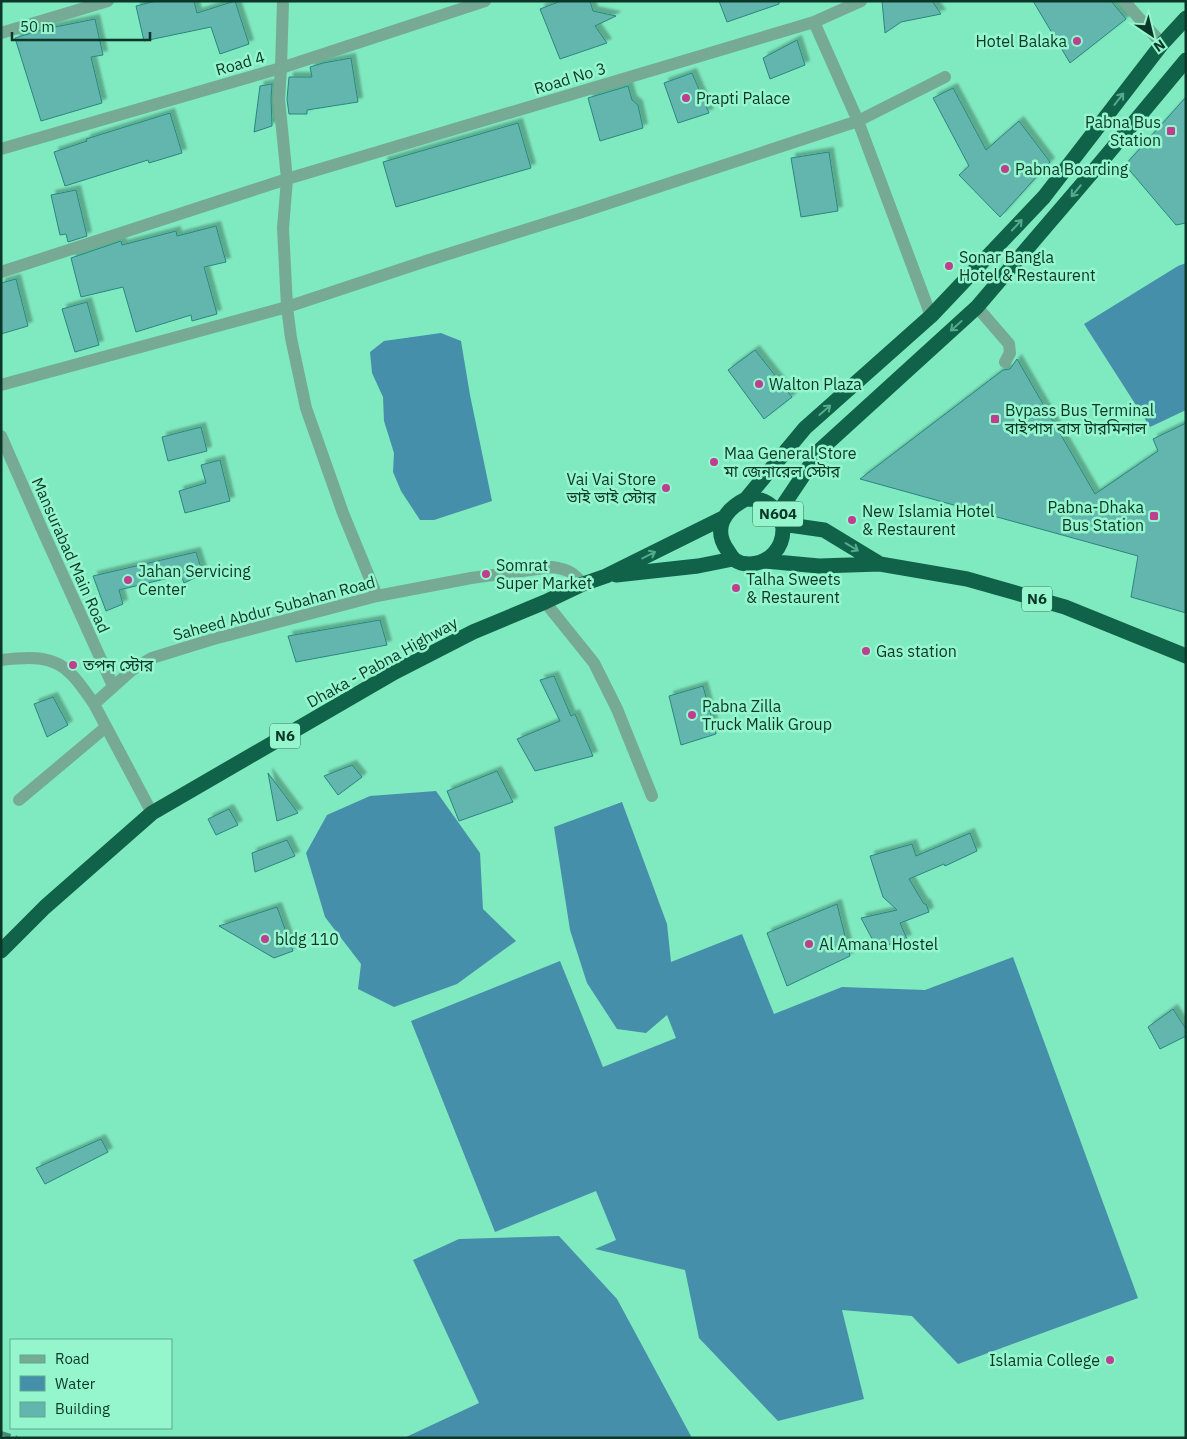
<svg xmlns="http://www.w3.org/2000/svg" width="1187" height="1439" viewBox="0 0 1187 1439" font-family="'IBM Plex Sans','Noto Sans Bengali',sans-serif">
<defs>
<filter id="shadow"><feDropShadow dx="4.5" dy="-4.5" stdDeviation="1" flood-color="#0004"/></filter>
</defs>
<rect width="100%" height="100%" fill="#95f6ce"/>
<path fill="#7fe9c0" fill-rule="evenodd" d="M1,1H1186V1438H1ZM11,1340H171V1428H11Z"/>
<path fill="#468fab" d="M1186,263V410L1150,427L1084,324L1178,266Z
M441,333L461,341L470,395L492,501L434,520H420L401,491L393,472L394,453L384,421L383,397L372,373L370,352L384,341Z
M436,791L480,853L483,909L516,941L457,984L394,1007L358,989L361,964L325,917L306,853L327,815L370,796Z
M622,802L667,924L671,962L742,934L774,1014L842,987L925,990L1013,957L1138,1298L958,1364L912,1316L842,1310L864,1399L778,1421L699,1338L685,1270L595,1249L616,1240L596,1191L495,1232L411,1021L560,961L603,1067L676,1038L667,1015L646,1033L617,1029L587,983L570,930L554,827Z
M559,1236L617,1299L692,1438H404L479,1403L413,1260L459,1239Z"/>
<path fill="#62b6ad" stroke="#29877e" filter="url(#shadow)" d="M156,1H194L197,13L235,1L249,44L220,54L211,27L144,41L136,6Z
M561,1H590L593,11L616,16L595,26L607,43L560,59L540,9Z
M719,1H779V4L727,22Z
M882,1H932L941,14L901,22L885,33Z
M1033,1H1111L1126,19L1070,63Z
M95,19L103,55L91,57L102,103L41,121L15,38L45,29Z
M797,40L805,65L770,79L763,58Z
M351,58L358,102L307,110V114H289L287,99L289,77H312L310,67L323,63Z
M692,73L709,113L678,123L664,83Z
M272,84L271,99L272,126L254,132L260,86Z
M628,86L632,100L638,105L643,128L600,141L588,98Z
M953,88L986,150L1019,121L1050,162L1000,217L959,175L969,166L933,98Z
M1186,97V223L1176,225L1125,165Z
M170,113L182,153L149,163L148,160L65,186L54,152L87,141L86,139Z
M518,123L531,168L396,207L383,162Z
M829,152L838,211L801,217L791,158Z
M76,190L87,236L68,242L66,234L60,235L51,195Z
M216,226L226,262L204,267L217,314L192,321L191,315L136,332L123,287L81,297L71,258L121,241L122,245L176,231L177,236Z
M16,279L28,326L1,334V283Z
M87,302L99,345L75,352L62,309Z
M755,350L792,397L764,419L728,370Z
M1017,359L1095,494L1158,451L1153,439L1186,423V613L1131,597L1138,556L860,479L1003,370L1010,369Z
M201,427L207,451L168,461L162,437Z
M220,460L230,501L185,513L179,491L206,483L201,465Z
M196,552L203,574L184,583L181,575L119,590L123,604L106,611L93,576Z
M380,620L387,645L296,662L288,636Z
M554,676L571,716L575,714L593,756L535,771L517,739L560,721L540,680Z
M703,686L716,734L681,745L669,696Z
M53,697L68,725L47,737L34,704Z
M352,765L362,777L338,795L324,776Z
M497,771L513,802L459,821L447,791Z
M268,773L298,813L277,821Z
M229,809L238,825L216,835L208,819Z
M970,833L977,851L945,866L944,864L909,879L924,904H926L929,912L900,923L907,939L877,948L861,918L897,910L883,897L870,856L912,844L916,856Z
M287,840L295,856L255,872L252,853Z
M837,904L850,956L787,986L767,933Z
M277,907L293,951L274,958L219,926Z
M1173,1009L1186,1029V1036L1160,1049L1148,1027Z
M101,1139L108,1152L45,1184L36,1168Z"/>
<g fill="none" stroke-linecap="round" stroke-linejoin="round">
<path stroke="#76aa94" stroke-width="12" d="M283,1L281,68L279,99L287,179L283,228L287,307L291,338L306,408L343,513L377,596
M1124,1L1162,44
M814,22L858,121L931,316
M1,33L108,1
M1,149L281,68L485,1
M1,272L287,179L814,22L861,1
M977,307L1009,344L1010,353L1005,362
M1,385L287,307L426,261L579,213L858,121L945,77
M1,436L41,527L113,686
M545,602L594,663L617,709L652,796
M1,660C26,657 54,654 72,675C80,683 87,694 94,704L132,670L152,658L210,640L377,596L471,578L552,567C567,569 573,572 583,584
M94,704L152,813
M19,800L106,727"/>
<path stroke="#106248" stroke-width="15" d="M746,499L805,428L931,316L1044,197L1162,44L1186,18
M746,499C751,499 756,499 761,500C770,503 777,510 780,518C781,522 783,526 783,529C783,549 769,563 750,564C745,564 739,563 735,560C732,558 730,554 728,551C712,529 724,510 746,499Z
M778,513L821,449L977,307L1101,162L1186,60
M782,524L824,530L880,564
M765,561L819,566L880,564L967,579L1065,607L1186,656
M616,575L698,566L733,559
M1,951L45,907L152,813L395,672L473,632L545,602L583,584L606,576L723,518"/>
<path stroke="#488b72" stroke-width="4" stroke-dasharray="10 5" stroke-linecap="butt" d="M1,1433L17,1438"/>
</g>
<defs><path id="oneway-shaft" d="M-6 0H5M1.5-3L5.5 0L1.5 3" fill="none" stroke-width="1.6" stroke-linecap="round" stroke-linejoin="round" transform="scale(1.25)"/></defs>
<g stroke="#52ac8b">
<use href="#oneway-shaft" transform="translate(1119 99) rotate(-52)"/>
<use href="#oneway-shaft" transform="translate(1076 191) rotate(130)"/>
<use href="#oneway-shaft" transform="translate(1017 225) rotate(-47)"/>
<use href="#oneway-shaft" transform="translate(956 326) rotate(138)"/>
<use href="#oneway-shaft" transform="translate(825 410) rotate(-41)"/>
<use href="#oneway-shaft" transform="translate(852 547) rotate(31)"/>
<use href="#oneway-shaft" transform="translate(649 555) rotate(-27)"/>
</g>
<g fill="#bd3f8d" stroke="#95f6ce" stroke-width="2">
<circle cx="1077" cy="41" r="5"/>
<circle cx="686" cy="98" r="5"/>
<rect x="1166" y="126" width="10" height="10" rx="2.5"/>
<circle cx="1005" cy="169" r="5"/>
<circle cx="949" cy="266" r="5"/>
<circle cx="759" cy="384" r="5"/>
<rect x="990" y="414" width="10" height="10" rx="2.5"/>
<circle cx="714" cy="462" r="5"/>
<circle cx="666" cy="488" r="5"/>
<rect x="1149" y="511" width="10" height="10" rx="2.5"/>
<circle cx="852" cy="520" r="5"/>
<circle cx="486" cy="574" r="5"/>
<circle cx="128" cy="580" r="5"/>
<circle cx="736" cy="588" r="5"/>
<circle cx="866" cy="651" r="5"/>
<circle cx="73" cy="665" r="5"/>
<circle cx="692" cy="715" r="5"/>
<circle cx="265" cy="939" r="5"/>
<circle cx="809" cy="944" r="5"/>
<circle cx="1110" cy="1360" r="5"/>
</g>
<g text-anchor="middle" stroke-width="5" stroke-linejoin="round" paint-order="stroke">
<g fill="#95f6ce" stroke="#34705a" stroke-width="1">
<rect x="753" y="501.5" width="50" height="25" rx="4"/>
<rect x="1022" y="586.5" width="30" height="25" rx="4"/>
<rect x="270" y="723.5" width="30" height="25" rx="4"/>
</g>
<g font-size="15" font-weight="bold" fill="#0b3628">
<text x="778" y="519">N604</text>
<text x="1037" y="604">N6</text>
<text x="285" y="741">N6</text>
</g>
<g font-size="16" fill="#0b3628" stroke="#95f6ce" text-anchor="start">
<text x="1067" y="47" text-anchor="end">Hotel Balaka</text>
<text x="696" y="104">Prapti Palace</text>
<text x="1161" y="128" text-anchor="end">Pabna Bus<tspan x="1161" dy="18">Station</tspan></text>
<text x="1015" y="175">Pabna Boarding</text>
<text x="959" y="263">Sonar Bangla<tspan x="959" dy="18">Hotel &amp; Restaurent</tspan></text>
<text x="769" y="390">Walton Plaza</text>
<text x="1005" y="416">Bypass Bus Terminal<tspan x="1005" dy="18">বাইপাস বাস টারমিনাল</tspan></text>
<text x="724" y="459">Maa General Store<tspan x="724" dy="18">মা জেনারেল স্টোর</tspan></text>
<text x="656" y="485" text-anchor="end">Vai Vai Store<tspan x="656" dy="18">ভাই ভাই স্টোর</tspan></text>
<text x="1144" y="513" text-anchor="end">Pabna-Dhaka<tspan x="1144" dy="18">Bus Station</tspan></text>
<text x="862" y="517">New Islamia Hotel<tspan x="862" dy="18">&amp; Restaurent</tspan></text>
<text x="496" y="571">Somrat<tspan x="496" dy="18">Super Market</tspan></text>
<text x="138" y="577">Jahan Servicing<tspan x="138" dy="18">Center</tspan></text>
<text x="746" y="585">Talha Sweets<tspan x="746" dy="18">&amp; Restaurent</tspan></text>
<text x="876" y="657">Gas station</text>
<text x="83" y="671">তপন স্টোর</text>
<text x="702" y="712">Pabna Zilla<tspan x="702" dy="18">Truck Malik Group</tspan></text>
<text x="275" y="945">bldg 110</text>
<text x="819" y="950">Al Amana Hostel</text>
<text x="1100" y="1366" text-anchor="end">Islamia College</text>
</g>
<g font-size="16" fill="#0b3628" stroke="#95f6ce">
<text transform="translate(240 63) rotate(-16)" y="6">Road 4</text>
<text transform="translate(570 78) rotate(-17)" y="6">Road No 3</text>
<text transform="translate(71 555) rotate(66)" y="6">Mansurabad Main Road</text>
<text transform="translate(274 608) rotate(-15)" y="6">Saheed Abdur Subahan Road</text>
<text transform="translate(382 662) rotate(-29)" y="6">Dhaka - Pabna Highway</text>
</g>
</g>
<rect width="1187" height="1439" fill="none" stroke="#0b3628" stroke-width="5"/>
<rect x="10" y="1339" width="162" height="90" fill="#95f6ce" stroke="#5ea98c"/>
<rect x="20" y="1355" width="25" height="8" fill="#76aa94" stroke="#5ea98c"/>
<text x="55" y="1364" font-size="15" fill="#0b3628">Road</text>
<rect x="20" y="1376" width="25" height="15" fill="#468fab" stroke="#5ea98c"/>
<text x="55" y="1389" font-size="15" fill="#0b3628">Water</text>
<rect x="20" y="1402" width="25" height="15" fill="#62b6ad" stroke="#5ea98c"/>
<text x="55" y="1414" font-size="15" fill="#0b3628">Building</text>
<g transform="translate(1152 35) rotate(145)" stroke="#95f6ce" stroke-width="4" paint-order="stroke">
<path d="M0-4L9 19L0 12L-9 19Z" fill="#0b3628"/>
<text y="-8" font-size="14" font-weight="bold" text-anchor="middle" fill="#0b3628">N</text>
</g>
<path d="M12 32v8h138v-8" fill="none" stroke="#0b3628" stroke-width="2.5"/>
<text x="20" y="32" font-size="15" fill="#0b3628" stroke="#95f6ce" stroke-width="4" paint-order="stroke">50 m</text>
</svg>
